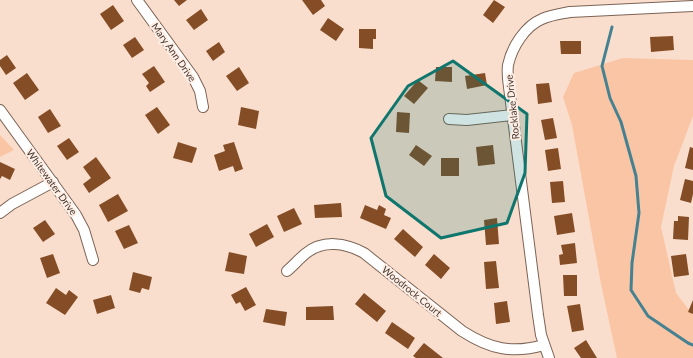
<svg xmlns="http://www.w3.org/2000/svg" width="693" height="358" viewBox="0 0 693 358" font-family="Lato,sans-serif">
<rect width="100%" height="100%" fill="#fadecd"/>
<path fill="#fac5a4" d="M623,58L693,60V116L674,166L661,227L676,293L693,315V358H617L601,284L572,125L563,97L574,73Z
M0,135L14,150L0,157Z"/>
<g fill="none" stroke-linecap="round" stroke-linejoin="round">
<path stroke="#468191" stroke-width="3" d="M612,27L602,66L610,98L621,122L636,176L639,213L632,263L631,290L648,316L688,343L693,345"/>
</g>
<path fill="#844d26" d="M174,0H187L179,6Z
M302,0H321L325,6L313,15Z
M494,0L505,7L493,23L483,15Z
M113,5L124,21L111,30L100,14Z
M201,9L208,20L194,30L186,20Z
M328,18L344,29L336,41L320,30Z
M359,29H376V39H373V49L359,48Z
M673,36L674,50L651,52L650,37Z
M135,37L144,50L132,58L123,45Z
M560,41H581V54H561Z
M219,42L225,52L213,61L206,51Z
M7,55L16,68L6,75L0,66V60Z
M154,66L165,82L150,92L146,86L149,83L142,74Z
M239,67L249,83L237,91L226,76Z
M436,67H452V82L435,81Z
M27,73L39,90L25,100L13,83Z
M485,73L487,85L467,89L465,76Z
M418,80L428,88L414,104L404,96Z
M549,83L552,102L538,104L536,84Z
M157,107L170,125L158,134L145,115Z
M241,107L259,111L256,129L238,125Z
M50,109L61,126L48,133L38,117Z
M397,112L410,113L409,133L396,132Z
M553,118L557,138L545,140L541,120Z
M69,138L79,152L67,160L57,146Z
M178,142L197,148L192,163L173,158Z
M234,142L243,169L235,172L233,166L219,171L214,155L225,151L223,145Z
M416,145L432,156L424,166L409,155Z
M493,145L495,164L478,166L476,147Z
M690,147L693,148V170L685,168Z
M558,148L561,169L548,171L545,150Z
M96,157L111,178L89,193L83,184L91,178L83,167Z
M441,158H459V176H441Z
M0,162L15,169L10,180L2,176L0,179Z
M685,179L693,181V194L691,203L680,200Z
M563,181L565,202L552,203L550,182Z
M118,194L128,211L108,222L99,205Z
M341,203L342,217L315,218L314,205Z
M365,205L377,210L379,205L386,209L384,215L391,218L386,229L360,218Z
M294,208L302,224L284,232L277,216Z
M572,213L575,232L557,235L554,216Z
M678,216L689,217L688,240L673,239L674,221H678Z
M497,218L499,244L486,245L484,220Z
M45,220L55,234L43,242L33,228Z
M267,224L274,237L256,247L249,234Z
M129,225L138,243L124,249L115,231Z
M403,229L423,247L415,257L394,239Z
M575,243L577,263L560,265L559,255L563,254L561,245Z
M229,252L247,256L244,274L225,271Z
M53,254L60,273L47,278L40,258Z
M434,254L450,268L441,279L425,265Z
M686,254L689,275L674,277L671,256Z
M496,261L499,288L486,289L484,262Z
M133,272L152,277L149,290L142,288L140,293L129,290Z
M563,275H577V296H564Z
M246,287L256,305L245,311L240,302L236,304L231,295Z
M56,288L66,295L69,290L78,297L65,315L46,303Z
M364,293L386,311L377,322L355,304Z
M111,295L115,308L97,314L93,300Z
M693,300V314L688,312Z
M507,301L510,322L496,324L494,303Z
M580,304L584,330L572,332L567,306Z
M333,306L334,320H306V307Z
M266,309L287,312L285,326L263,322Z
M392,322L415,338L408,349L385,333Z
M586,340L597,358H581L574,348Z
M424,343L443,358H416L413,356Z"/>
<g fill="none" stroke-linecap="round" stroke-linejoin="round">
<defs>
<path id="minor" d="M137,0L193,77L200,91L203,107
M0,110L76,215L84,230L93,260
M449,119L467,120L512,115
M0,213L12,204L53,182
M287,271C293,266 299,259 305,254C323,239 346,243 364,253L462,331C490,349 512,354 544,345
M549,358L541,335L538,315L509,87C508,80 507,72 508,65C512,47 525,26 542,19C551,15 560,14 570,12L693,6"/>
</defs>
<use href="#minor" stroke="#7b6355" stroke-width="12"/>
<use href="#minor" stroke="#fff" stroke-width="10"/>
</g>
<path fill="#0f766e" fill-opacity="0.2" stroke="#0f766e" stroke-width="3" stroke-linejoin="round" d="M453,61L527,114L525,173L507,223L441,238L386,196L371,138L408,86Z"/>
<g text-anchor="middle" stroke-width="4" stroke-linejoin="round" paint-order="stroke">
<g font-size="10" fill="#423731" stroke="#ffeee4">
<text transform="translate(174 52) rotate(55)" y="4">Mary Ann Drive</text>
<text transform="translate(512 107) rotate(-96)" y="4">Rocklake Drive</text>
<text transform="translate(52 182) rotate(54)" y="4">Whitewater Drive</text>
<text transform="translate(412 291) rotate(39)" y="4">Woodrock Court</text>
</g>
</g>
</svg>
